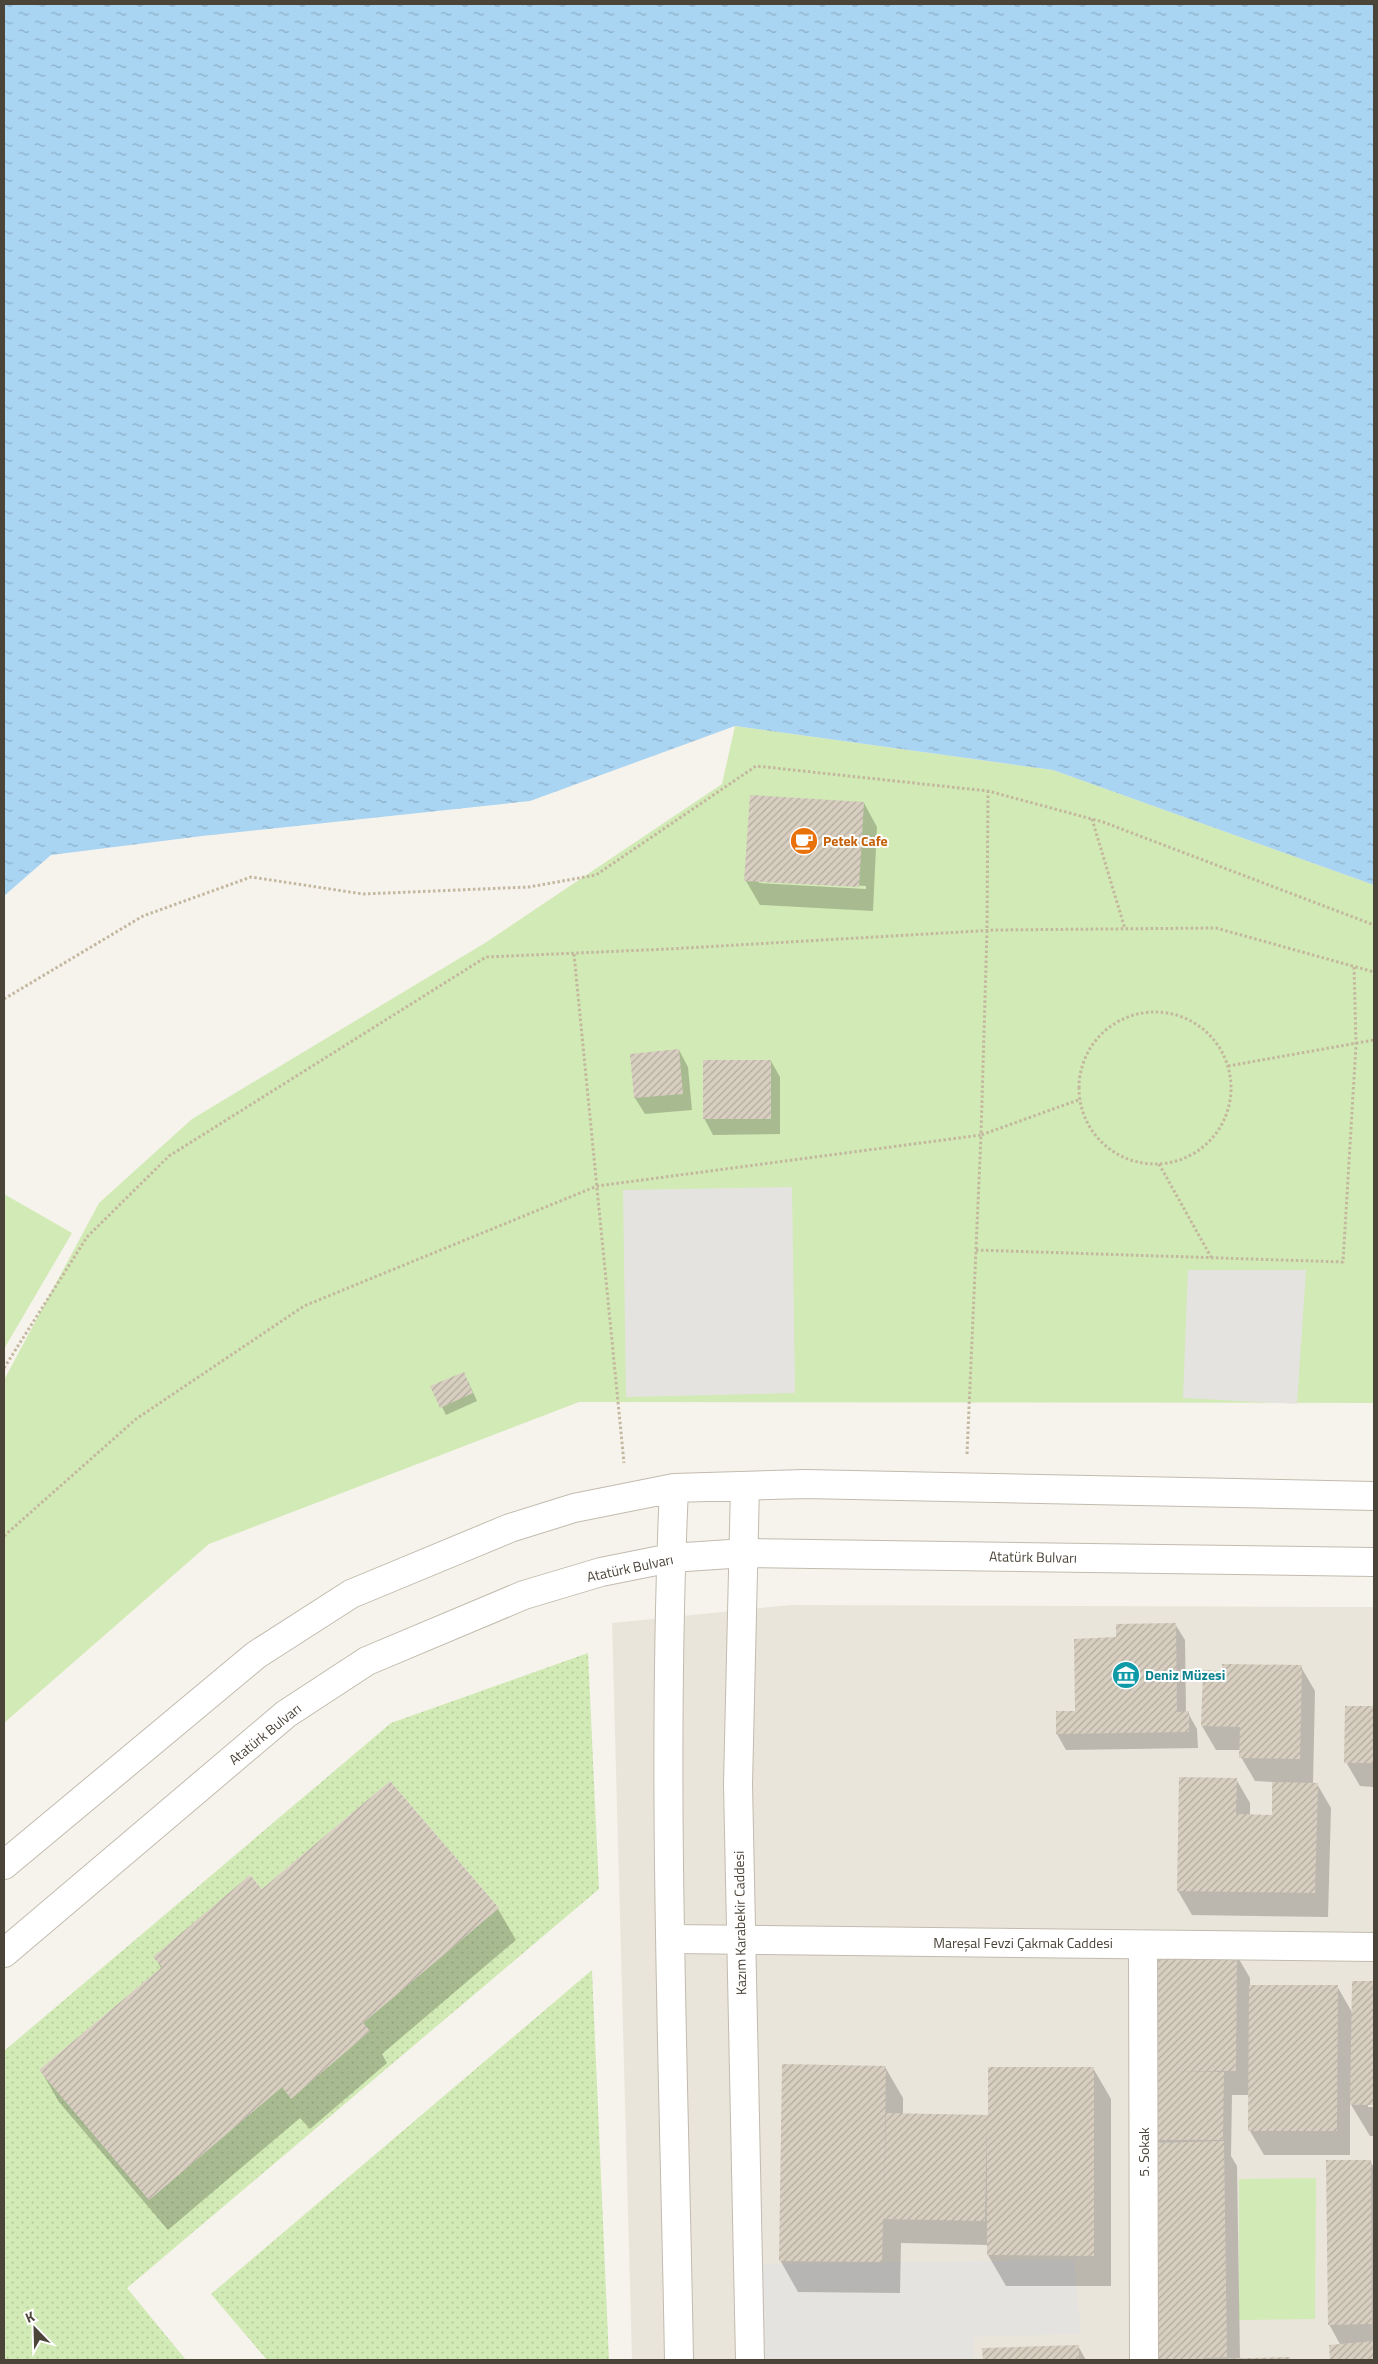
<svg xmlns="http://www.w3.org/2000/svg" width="1378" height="2364" viewBox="0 0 1378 2364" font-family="'Titillium Web',sans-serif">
<defs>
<pattern id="grass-dots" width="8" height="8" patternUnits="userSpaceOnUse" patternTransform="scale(1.25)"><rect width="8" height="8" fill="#d2eab5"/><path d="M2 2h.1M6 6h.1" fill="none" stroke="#b6ca9c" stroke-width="1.8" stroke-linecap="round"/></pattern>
<pattern id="water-ripples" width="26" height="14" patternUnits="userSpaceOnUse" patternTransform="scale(1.25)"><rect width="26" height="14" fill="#a9d4f2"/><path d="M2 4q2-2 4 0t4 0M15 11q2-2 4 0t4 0" fill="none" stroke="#8caec5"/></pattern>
<pattern id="building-hatch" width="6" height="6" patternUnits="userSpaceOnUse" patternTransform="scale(1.25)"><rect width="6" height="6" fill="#d8cfc1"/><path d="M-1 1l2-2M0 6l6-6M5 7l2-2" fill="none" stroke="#b1aa9e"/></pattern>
</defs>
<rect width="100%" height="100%" fill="#f6f3ec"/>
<path fill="#eae5da" d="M790,1605L1374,1607V2360H632L612,1623Z"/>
<path fill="url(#grass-dots)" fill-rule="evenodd" d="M588,1653L599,1889L127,2288L186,2360H4V2051L391,1723ZM390,1781L499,1908L363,2023L370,2031L291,2098L282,2087L149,2200L39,2070L162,1967L250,1875L262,1889Z
M592,1970L609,2360H267L211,2294Z"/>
<path fill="#d2eab5" d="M735,726L1053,770L1374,885V1403L579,1402L209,1544L4,1723V1380L99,1203L192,1119L485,943L722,784Z
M4,1194L72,1233L4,1349Z
M1316,2178L1315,2319L1239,2320V2179Z"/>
<path fill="#e5e3e0" d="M792,1187L795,1393L626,1397L623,1190Z
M1188,1270H1306L1297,1404L1183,1398Z
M1074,2260L1081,2334L974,2337L973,2360H756L754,2264Z"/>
<path fill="url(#water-ripples)" d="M4,4H1374V885L1053,770L735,726L530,801L202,836L51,855L4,896Z"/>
<path fill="#0003" fill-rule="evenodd" d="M864,803L877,827L873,911L760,905L746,881ZM759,880L866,886V889L759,883Z
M679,1050L688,1067L692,1110L645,1114L635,1098Z
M771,1061L780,1077V1134L713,1135L704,1118Z
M468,1381L477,1401L446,1415L432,1387Z
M1175,1624L1185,1640L1186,1713H1188L1197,1729L1198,1748L1066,1750L1057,1734L1077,1712L1117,1639Z
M1301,1667L1315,1691L1313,1784H1317L1331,1808L1328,1917L1192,1915L1178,1891L1236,1779L1250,1803V1816H1273V1782L1255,1781L1241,1757V1750H1216L1202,1726L1224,1672Z
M1347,1707H1374V1787L1360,1786L1346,1762Z
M390,1782L498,1909L516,1940L382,2054L387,2063L310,2129L300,2118L168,2230L59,2102L41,2071L161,1968L155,1957L262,1890Z
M1236,1954L1250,1978V1986H1337L1353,2014V1982H1374V2104H1368V2107H1374V2136H1370L1350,2103V2155H1264L1250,2131V2095H1232L1231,2156L1237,2166L1240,2359L1289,2358L1290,2360H1158L1154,2144L1155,2071Z
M885,2067L903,2098V2115L986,2116L1093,2068L1111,2099V2286H1006L988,2255V2245L901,2243L900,2293L798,2292L780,2260Z
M1370,2161L1374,2168V2360H1331L1330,2347L1341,2346L1329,2324Z
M1078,2346L1086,2360H984V2349Z"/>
<path fill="url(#building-hatch)" d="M750,795L864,802L859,887L744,881Z
M679,1049L683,1094L634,1098L630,1054Z
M703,1060H771V1119H703Z
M464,1372L473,1393L440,1408L430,1386Z
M1176,1623L1177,1712L1189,1711V1732L1056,1734V1711H1075L1074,1639L1116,1637V1624Z
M1222,1664L1302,1665L1300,1759L1239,1758L1240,1727L1201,1726L1203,1670L1223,1671Z
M1345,1706H1374V1763H1344Z
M1179,1777L1237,1778L1236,1814L1272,1815V1782L1318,1783L1315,1893L1177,1891Z
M390,1781L499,1908L363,2023L370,2031L291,2099L282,2087L149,2200L39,2070L162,1967L153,1957L250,1875L262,1889Z
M1154,1952L1237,1953L1236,2071H1173L1224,2072L1223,2140H1154Z
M1352,1981H1374V2105H1350Z
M1249,1985H1338L1337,2131H1248Z
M782,2064L886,2066L884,2215L886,2113L988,2115V2067H1094V2256L987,2255V2120L985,2221L883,2219L882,2262L779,2261Z
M1224,2141L1227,2357L1206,2358V2360H1158L1153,2143Z
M1326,2160H1371L1372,2324L1328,2325Z
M1374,2341V2360H1330L1329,2345Z
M1079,2345V2360H983L982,2348Z
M1290,2357V2360H1208V2359Z"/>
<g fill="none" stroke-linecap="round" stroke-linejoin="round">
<defs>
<path id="minor" d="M671,1939L1374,1947
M1143,1945L1144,2360"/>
<path id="tertiary" d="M745,1486L738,1784L750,2360
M674,1488C661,1777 674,2071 679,2360
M4,1865L256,1655L351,1594L510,1528L574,1508L674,1488L805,1484L1374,1496
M4,1953L286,1714L367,1661L524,1595L601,1572L671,1558L745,1553L1374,1562"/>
</defs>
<use href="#minor" stroke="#c2bbae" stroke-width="30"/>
<use href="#tertiary" stroke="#c2bbae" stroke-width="30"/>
<path stroke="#c4b79f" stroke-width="3" stroke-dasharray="2.5 2.5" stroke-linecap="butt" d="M1092,819L1125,929
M574,954L624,1463
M4,999L143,916L251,877L363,894L529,887L596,875L756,766L988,791L1103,822L1374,925
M1079 1088a76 76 0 1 1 152 0a76 76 0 1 1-152 0Z
M1228,1066L1374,1040
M1159,1164L1211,1257
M976,1250L1343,1262L1356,1045L1354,966
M4,1368L87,1237L169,1156L486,957L668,949L995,930L1216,928L1374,972
M967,1454L981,1135L1081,1099
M4,1536L136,1419L304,1306L597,1186L981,1135L987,930L988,791"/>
<use href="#minor" stroke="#fff" stroke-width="28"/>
<use href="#tertiary" stroke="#fff" stroke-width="28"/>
</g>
<defs>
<symbol id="cafe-disc" viewBox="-11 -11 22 22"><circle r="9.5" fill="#e8710a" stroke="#fff"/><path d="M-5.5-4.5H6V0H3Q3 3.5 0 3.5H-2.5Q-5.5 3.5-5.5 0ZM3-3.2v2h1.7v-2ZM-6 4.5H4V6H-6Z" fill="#fff"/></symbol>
<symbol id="museum-disc" viewBox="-11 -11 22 22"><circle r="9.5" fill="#0f9aa8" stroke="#fff"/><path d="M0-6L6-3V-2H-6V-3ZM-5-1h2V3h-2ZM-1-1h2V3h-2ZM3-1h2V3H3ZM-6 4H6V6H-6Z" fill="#fff"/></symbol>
</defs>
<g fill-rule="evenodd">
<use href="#cafe-disc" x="788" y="825" width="32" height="32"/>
<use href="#museum-disc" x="1110" y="1659" width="32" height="32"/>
</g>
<g text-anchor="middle" stroke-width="4" stroke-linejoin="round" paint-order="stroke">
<g font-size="14" font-weight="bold" fill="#c56008" stroke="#fff" text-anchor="start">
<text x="823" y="846">Petek Cafe</text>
</g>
<g font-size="14" fill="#4b4439" stroke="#fff">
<text transform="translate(1033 1557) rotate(1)" y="5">Atatürk Bulvarı</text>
<text transform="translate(630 1568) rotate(-12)" y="5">Atatürk Bulvarı</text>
<text transform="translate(265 1734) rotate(-39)" y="5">Atatürk Bulvarı</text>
<text transform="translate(740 1923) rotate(-91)" y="5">Kazım Karabekir Caddesi</text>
<text x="1023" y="1948">Mareşal Fevzi Çakmak Caddesi</text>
<text transform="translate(1144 2152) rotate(-90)" y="5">5. Sokak</text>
</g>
<g font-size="14" font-weight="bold" fill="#0d838f" stroke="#fff" text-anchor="start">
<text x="1145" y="1680">Deniz Müzesi</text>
</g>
</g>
<rect width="1378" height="2364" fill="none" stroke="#4b4439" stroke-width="10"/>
<g transform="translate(35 2329) rotate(337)" stroke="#ffffff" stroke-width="4" paint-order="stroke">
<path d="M0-4L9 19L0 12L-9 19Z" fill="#4b4439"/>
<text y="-8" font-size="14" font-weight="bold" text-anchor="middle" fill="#4b4439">K</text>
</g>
</svg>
